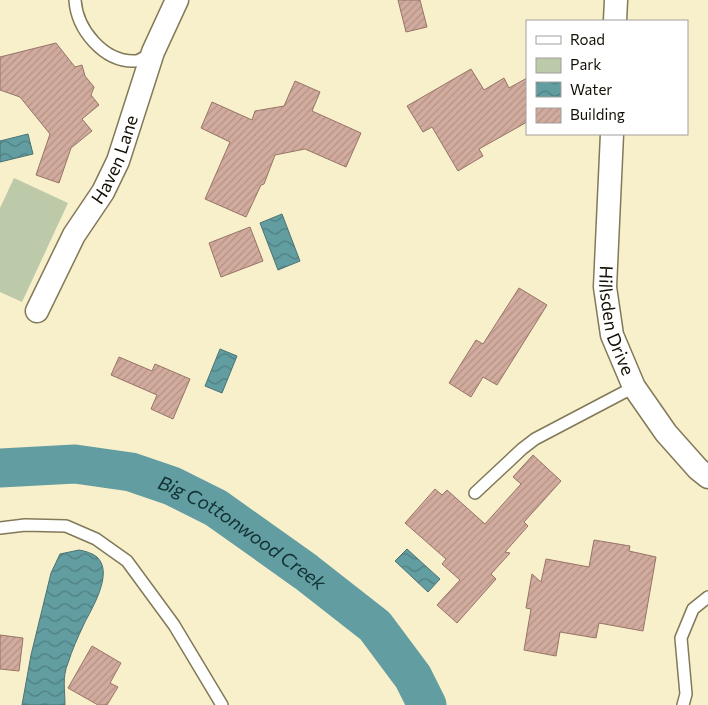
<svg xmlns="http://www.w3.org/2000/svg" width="708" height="705" viewBox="0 0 708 705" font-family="Commissioner,sans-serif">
<defs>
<pattern id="water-waves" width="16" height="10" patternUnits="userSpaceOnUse" patternTransform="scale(1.25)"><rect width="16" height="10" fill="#629da1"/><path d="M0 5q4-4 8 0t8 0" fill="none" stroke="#507f81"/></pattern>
<pattern id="building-hatch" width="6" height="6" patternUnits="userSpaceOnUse" patternTransform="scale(1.25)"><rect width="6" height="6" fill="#d1ab9d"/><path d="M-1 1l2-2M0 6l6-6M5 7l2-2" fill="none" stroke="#b39286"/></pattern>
</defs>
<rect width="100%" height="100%" fill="#f8efcb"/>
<path fill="#bccaa9" d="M14,178L68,203L22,302L0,292V208Z"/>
<path fill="url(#water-waves)" stroke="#4b7372" d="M28,134L33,154L0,162V141Z
M282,214L300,261L278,270L260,223Z
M220,349L237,356L222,393L205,386Z
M407,549L440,579L428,592L395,561Z
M79,550C85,551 92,553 97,557C114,573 92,608 84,624C78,637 72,650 68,663C62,677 65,690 65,705H22L31,655L51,573L60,554Z"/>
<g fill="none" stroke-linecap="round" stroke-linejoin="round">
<path stroke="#629da1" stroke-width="39" id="s1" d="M0,468L75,464L131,472L172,486L216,508L306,572L375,626L413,677L427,705"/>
</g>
<path fill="url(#building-hatch)" stroke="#977467" d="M398,0H420L427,27L406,32Z
M56,43L75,67L82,65L85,76L94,87L91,95L99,105L82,119L92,131L71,148L59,183L36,175L50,134L20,97L0,90V57Z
M471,69L484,90L504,78L509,88L527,78V122L479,149L483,156L458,171L432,127L423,132L407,106Z
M295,81L320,92L312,111L361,133L346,167L305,149L275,155L264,184L261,185L246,217L205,199L230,142L201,128L212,102L252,120L255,111L284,106Z
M250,227L263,261L221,277L209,243Z
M519,288L547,305L497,385L483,377L471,397L449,383L476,340L483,344Z
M119,357L152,371L155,364L190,379L173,419L151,409L157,395L111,375Z
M533,455L561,481L524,522L528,526L505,552L510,553L491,574L496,579L457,623L437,605L460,580L442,564L446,559L405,523L435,489L442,495L447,490L485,524L521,484L513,477Z
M594,540L630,546L629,551L656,557L643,631L599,623L596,638L560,632L556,656L524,650L531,609L526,608L532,574L541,582L546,559L589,567Z
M0,635L23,638L19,671L0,669Z
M92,646L121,663L110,683L118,687L107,705H98L68,688Z"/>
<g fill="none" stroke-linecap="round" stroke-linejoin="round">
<defs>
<path id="service" d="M75,0C77,29 103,62 135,61C140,61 147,55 152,53
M475,493L522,449L535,439L634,387
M0,528L25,525L66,526L96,539L127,561L174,625L222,705
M683,705L686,694L681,638L693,609L708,597"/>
<g id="minor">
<path d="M615,21L616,0"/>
<path id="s2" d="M612,134L605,287L612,335L634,387L666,433L698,469L708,477"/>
<path id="s3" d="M37,311L74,235L103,192L118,161L153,52L177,0"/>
</g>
</defs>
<use href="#service" stroke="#817958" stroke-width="14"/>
<use href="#minor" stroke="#817958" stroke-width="25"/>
<use href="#service" stroke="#fff" stroke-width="11"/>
<use href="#minor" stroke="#fff" stroke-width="22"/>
</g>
<g text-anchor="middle" stroke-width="4" stroke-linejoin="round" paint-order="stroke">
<g font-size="18" fill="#141005" stroke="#fff">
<text dy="6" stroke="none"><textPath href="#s3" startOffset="171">Haven Lane</textPath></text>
<text dy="6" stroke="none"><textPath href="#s2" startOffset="188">Hillsden Drive</textPath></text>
</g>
<g font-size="19" font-style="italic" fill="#123133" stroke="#fff">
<text dy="7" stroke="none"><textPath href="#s1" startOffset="259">Big Cottonwood Creek</textPath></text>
</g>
</g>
<rect x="526" y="20" width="162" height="115" fill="#ffffff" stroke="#a19f9b"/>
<rect x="536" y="36" width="25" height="8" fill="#ffffff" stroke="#a19f9b"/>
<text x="570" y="45" font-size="15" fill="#141005">Road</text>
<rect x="536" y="58" width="25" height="15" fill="#bccaa9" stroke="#a19f9b"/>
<text x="570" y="70" font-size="15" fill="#141005">Park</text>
<rect x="536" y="82" width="25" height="15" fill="url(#water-waves)" stroke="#a19f9b"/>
<text x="570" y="95" font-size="15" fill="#141005">Water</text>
<rect x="536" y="108" width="25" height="15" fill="url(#building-hatch)" stroke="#a19f9b"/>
<text x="570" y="120" font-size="15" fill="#141005">Building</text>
</svg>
